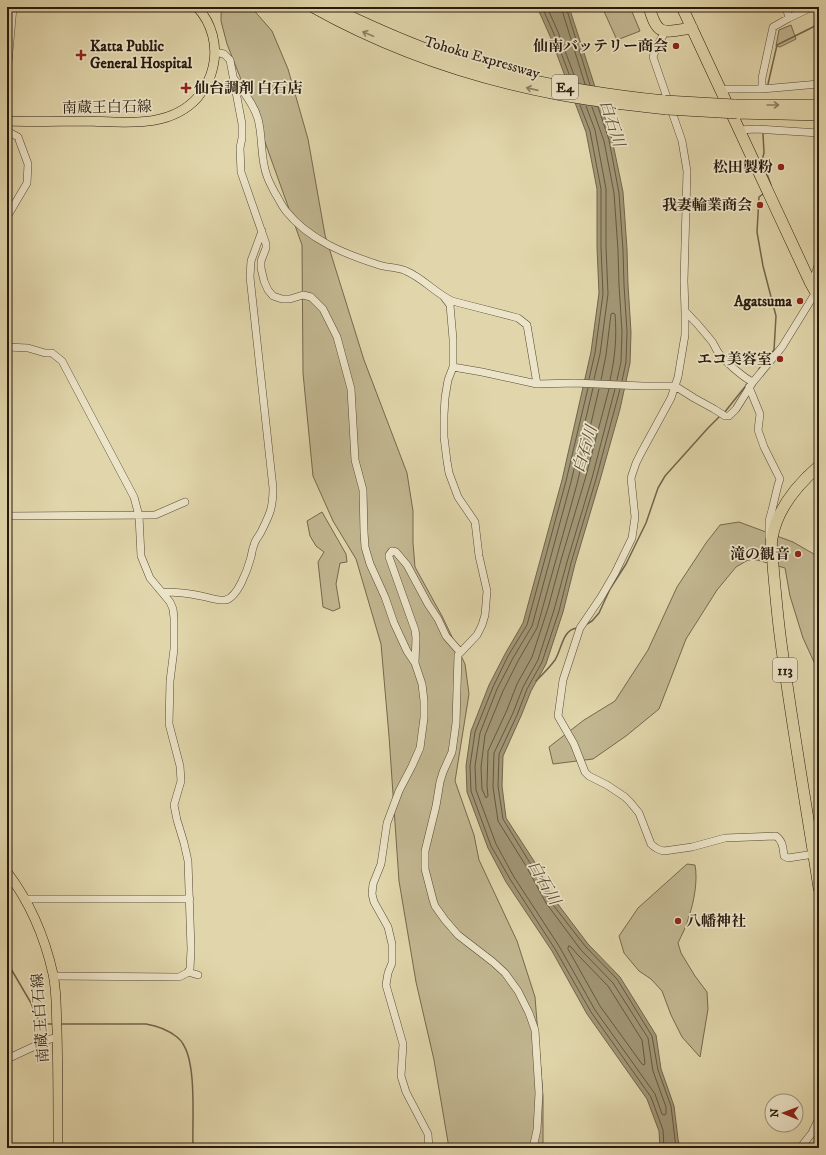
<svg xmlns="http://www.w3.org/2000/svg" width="826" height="1155" viewBox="0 0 826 1155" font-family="'IM FELL DW Pica','Noto Serif JP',serif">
<rect width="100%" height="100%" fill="#e1d6ab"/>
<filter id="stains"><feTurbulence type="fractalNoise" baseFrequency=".005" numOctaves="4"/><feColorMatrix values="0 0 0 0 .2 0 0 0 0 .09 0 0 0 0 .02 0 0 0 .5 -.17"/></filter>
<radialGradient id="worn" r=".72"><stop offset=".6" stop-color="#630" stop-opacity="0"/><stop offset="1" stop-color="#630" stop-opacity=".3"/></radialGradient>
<path fill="#c1b690" stroke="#74684e" d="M223,7H251L272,31L288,69L308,139L325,235L364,360L407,473L413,511V543L415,567L442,616L465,664L469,694L455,781L474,835L479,860L517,941L535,997L543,1096V1148H449L434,1060L416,982L399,881L389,736L381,644L356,559L333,521L313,476L303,373L302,245L257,120L227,44L221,21V14Z
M602,7H630L640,31L617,40Z
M791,25L796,39L780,47L776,46L779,30Z
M322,512L346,554L347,562L340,563L336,584L340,608L333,611L323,607L318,562L324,552L316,546L310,536L307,521Z
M739,522L793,542L819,557V673L803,638L790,596L785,568L757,560H748L736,567L717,590L686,639L659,709L626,736L593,759L553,764L549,747L584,720L615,701L648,650L677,587L706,543L720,525Z
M687,864L695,865C698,880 694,902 689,916C687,926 682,934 678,943L681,953L695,976L707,992L708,1009L700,1057L682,1037L671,1015L662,991L651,979L639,971L624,953L619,936L638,908Z"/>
<path fill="#a19675" stroke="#70644b" d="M537,7H569L612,139L623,192L627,249L628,285L631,332L630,363L620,409L600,480L575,564L563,612L546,664L531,691L521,716L503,756L502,786L506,818L534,861L554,899L588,944L620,977L656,1035L661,1069L674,1106L678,1139L680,1148H660L659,1131L647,1099L587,1014L552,951L506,882L488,848L467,792L466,766L471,731L489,685L505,654L523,623L562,480L591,352L599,293L597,247V189L586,132L550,36Z"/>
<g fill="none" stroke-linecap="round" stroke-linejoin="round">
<path stroke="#645841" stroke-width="1" d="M542,7L554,34L572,82
M547,7L558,32L577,83
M561,7L585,84
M566,7L590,85
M580,105L590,131L601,189V247L603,294L595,353L589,379
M586,106L595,130L606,189V247L608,294L600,354L594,379
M592,107L604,141L614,193L618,250L619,285L622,332L621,362L617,380
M598,107L609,140L619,193L623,250L624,285L627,332L626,362L622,381
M601,380L606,355L611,314L613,313L615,314C617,337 615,358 610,380
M588,388L566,481L527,625L508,656L493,687L475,732L470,766L471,791L491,846L510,879L555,949L591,1012L651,1097L663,1130L664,1148
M593,388L571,482L532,626L513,658L497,689L480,733L475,766L476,790L496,844L514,877L559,946L595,1010L655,1094L662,1114L664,1115L666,1114V1107L653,1071L648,1038L613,983L581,950L546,903L526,866L498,821L493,787L494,753L513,713L523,687L538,660L554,610L567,562L592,478L615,389
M599,389L577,484L537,628L518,661L503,691L485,735L481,767L482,789L486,798L488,796L487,786L488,751L507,710L517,684L532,657L548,608L561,560L586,476L609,389
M620,389L596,479L571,563L559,611L542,662L527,689L517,715L499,754L498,786L503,819L530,863L550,901L585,946L617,979L652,1036L658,1070L671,1106L676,1148
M569,946L571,947L577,954L608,986L642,1040L645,1063L644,1065L642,1064L600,1006L568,949Z"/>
<path stroke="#70644b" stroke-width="1.5" d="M768,84L777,45L819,24
M763,134L764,153L762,160L771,185
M759,369L765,360L774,350L776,316L763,266L757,232L759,197L763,194
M724,413L748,383
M587,624L592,621L599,613L610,589L626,564L646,523L658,488L665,476L708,428L721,415
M536,681C542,675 550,667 555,660C562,649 562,630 577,628
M7,962L31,1003L36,1016L40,1020L45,1024H53
M59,1024H146C158,1026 167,1029 177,1037C179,1039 182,1041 183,1044C197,1065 192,1122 193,1148"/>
<defs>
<path id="minor" d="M786,7L789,18
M665,32L657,46L653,57L682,141L687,171L684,281L685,311V335L678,377L671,398L641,453L636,463L631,478L635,517L632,538L615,573L601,597L580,628L563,680L558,716L574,744L585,772L589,776L607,785L625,797L630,802L639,813L651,844C655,848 658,850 664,851L692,847L725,838L776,836C783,841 783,848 784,856L788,858L814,854
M215,52L224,54L230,60L242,124V138L240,148L241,172L266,244V248L261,261V268L264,281L268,290L273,296L282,299H290L303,295L311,297L323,309L337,337L351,389L355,460L363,490L364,532L365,547L370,564L385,597L394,623L407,651L415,663L422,684L424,701V718L420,748L412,766L399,791L387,823L381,864L373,884L372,894L374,902L388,927L392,944V963L388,973L386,985L403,1044L401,1076L406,1092L428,1134L429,1148
M7,75L13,7
M235,80C243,92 254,104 258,119C263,137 260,158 267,176C269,182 272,187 275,193C279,199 281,205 286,211C309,240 345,254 379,265C388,268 398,267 406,271C423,278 435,293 452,301L518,318L527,325L537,384
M762,89V78L773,27L789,18L812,7
M721,92L726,89H762L819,84
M739,130L756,129L819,133
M7,131L18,137L28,164L27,183L7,217
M810,282L814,278L819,262
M444,297L450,305L453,339V367L448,380L445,398L444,415V437L447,461L449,473L458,497L475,522L479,556L487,591L485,615L482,625L477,635L458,655L456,723L453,745L452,752L443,772L440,782L436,806L425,851V869L433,900L435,906L445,920L458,935L493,962L505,973L518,991L529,1013L535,1030L539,1093L537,1130L533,1148
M685,311C694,320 702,329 710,339C714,343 715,348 718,352C723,360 745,379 753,382
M7,347L28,348L45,353H52L62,361L134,497L139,516L141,556L150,578L170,602L173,609L174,618V649L170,681L169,724L180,766L181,781L174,805L177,820L184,843L188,861L191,949L190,969L187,973L179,977L53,976
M453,367L482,372L537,384L575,383L643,386H675L694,398L714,409L725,416H729L736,409L753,382L782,347L816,292
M749,387L760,414L758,430L764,447L780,479L778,485L772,510L769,521V537
M7,516L155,515L185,502
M162,592C175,592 188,593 201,596C208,597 218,601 225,600C238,598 248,568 251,557C252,553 252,549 254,545C255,540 259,536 261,532C270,514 273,508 273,488L250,277L251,261L262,231
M415,663L416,638L415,630L389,557V555L392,551L396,552L407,565L428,604L438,619L446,636L460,652
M24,899H190
M188,972L198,975
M7,1059L50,1039L57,1038
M800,1148L812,1133L819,1118"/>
<path id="major" d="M7,121C34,122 60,121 87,121C125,122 170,129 198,97C205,88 211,77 213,67C218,46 212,23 197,7
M7,872C29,901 45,938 53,974C57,992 56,1011 57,1029C58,1069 58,1108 58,1148"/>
<path id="highway" d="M313,7C388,49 472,78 557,94C593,101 630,105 667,109
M330,7C363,23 396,38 431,51C506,79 586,93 665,101
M649,7C658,38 663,32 692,28
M682,7L810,282L819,298
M734,105H819
M737,113L819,115
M819,466C797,485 777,509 772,538C770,547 773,557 773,565C775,588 777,611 780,635C791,719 806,804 819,888"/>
</defs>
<use href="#minor" stroke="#554834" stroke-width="8"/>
<use href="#major" stroke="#26190d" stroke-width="10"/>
<use href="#highway" stroke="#26190d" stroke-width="12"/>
<use href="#minor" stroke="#ece4c8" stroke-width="7"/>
<use href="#major" stroke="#e1d6ab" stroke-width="9"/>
<use href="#highway" stroke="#e1d6ab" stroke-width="11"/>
<defs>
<path id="highway-bridge" d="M665,101L734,105
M667,109L737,113"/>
</defs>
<use href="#highway-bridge" stroke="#26190d" stroke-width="12" stroke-linecap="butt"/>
<use href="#highway-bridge" stroke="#e1d6ab" stroke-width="11"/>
</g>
<defs><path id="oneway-shaft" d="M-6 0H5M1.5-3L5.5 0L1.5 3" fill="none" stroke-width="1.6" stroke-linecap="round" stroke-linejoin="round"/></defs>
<g stroke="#8d8164">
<use href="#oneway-shaft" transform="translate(368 34) rotate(-157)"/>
<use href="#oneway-shaft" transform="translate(532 89) rotate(-167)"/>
<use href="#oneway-shaft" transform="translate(773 105)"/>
</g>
<g fill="#8f2418" stroke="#ece4c8" stroke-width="1.5">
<circle cx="676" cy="46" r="4"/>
<path d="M79 49h4v4h4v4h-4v4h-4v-4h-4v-4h4z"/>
<path d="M184 82h4v4h4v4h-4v4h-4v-4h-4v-4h4z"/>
<circle cx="781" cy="167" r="4"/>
<circle cx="760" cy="205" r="4"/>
<circle cx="800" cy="301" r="4"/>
<circle cx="780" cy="359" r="4"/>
<circle cx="798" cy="554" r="4"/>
<circle cx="678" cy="921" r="4"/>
</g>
<g text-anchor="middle" stroke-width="3.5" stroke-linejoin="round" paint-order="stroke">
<g fill="#ece4c8" stroke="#615645" stroke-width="1">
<rect x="552" y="75" width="26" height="24" rx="3"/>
<rect x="773" y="658" width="24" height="24" rx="3"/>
</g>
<g font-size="14" font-weight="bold" fill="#26190d">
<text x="565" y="92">E4</text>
<text x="785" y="675">113</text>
</g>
<g font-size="15" font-weight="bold" fill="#26190d" stroke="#ece4c8" text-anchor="end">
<text x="90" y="51" text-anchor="start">Katta Public<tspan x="90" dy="17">General Hospital</tspan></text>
<text x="668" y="51">仙南バッテリー商会</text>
<text x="194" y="93" text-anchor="start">仙台調剤 白石店</text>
<text x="773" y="172">松田製粉</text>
<text x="752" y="210">我妻輪業商会</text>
<text x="792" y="306">Agatsuma</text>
<text x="772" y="364">エコ美容室</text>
<text x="790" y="559">滝の観音</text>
<text x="686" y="926" text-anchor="start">八幡神社</text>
</g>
<g font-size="15" fill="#26190d" stroke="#ece4c8">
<text transform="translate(482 57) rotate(16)" y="5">Tohoku Expressway</text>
<text transform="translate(107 107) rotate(-1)" y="5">南蔵王白石線</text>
<text transform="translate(40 1018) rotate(-94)" y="5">南蔵王白石線</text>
</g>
<g font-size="16" font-style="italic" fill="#574b37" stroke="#ece4c8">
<text transform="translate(613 123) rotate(72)" y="6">白石川</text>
<text transform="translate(584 449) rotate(-73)" y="6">白石川</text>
<text transform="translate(545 882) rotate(61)" y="6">白石川</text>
</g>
</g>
<rect width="826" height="1155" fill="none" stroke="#e1d6ab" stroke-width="24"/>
<rect x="8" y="8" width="810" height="1139" fill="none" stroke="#26190d" stroke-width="2"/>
<rect x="12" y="12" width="802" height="1131" fill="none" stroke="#26190d"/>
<g transform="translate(784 1113) rotate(271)"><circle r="19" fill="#ece4c8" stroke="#9d937d"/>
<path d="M0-3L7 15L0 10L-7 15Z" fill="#8f2418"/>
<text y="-6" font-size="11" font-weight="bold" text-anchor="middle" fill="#26190d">N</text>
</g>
<rect width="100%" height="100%" filter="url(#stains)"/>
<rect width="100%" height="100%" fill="url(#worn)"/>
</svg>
